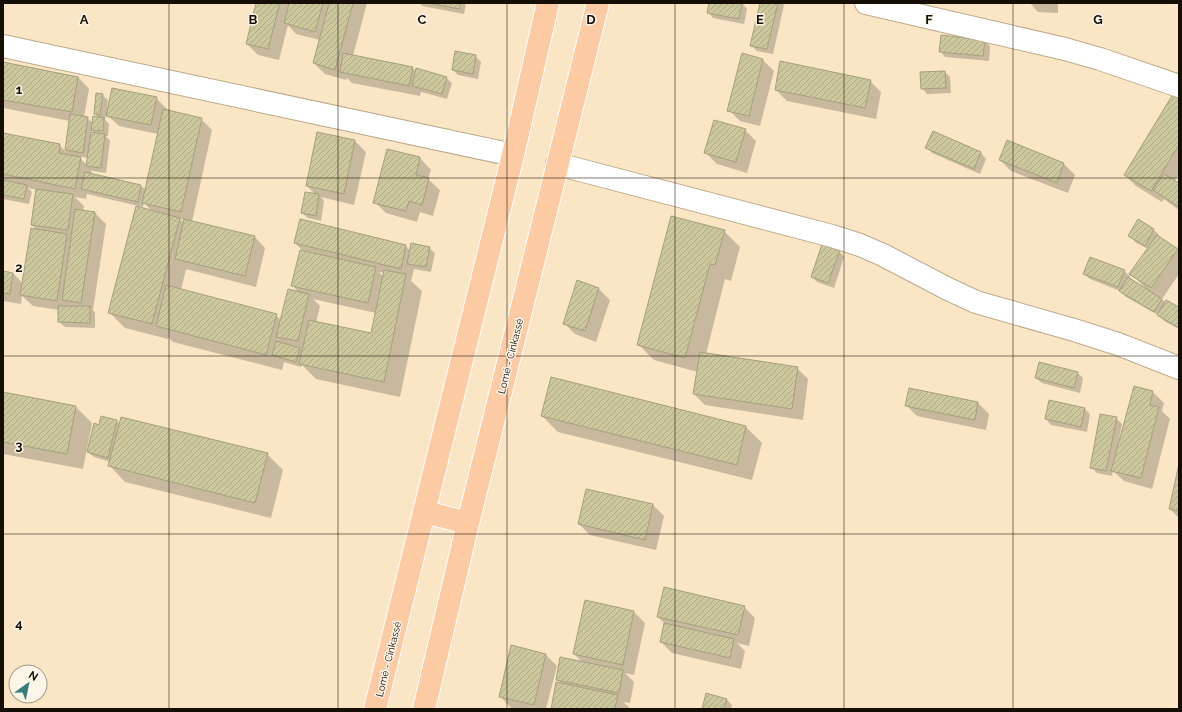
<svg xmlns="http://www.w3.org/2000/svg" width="1182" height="712" viewBox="0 0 1182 712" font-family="Raleway,sans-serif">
<defs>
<pattern id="building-hatch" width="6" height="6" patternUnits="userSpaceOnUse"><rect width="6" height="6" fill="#ccc79c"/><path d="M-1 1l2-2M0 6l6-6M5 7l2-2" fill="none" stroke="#aeaa85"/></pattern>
</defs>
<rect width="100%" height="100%" fill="#fae6c5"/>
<path fill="#0003" fill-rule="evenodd" d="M258,3H367L353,56L412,68L416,72L446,78L452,83L447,99L421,92L420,96L352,83L347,78L346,80L325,74L314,63L320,40L296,34L288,25L279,60L258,55L247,44Z
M420,3H466L464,14L422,6Z
M710,3H742L747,9L744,24L713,18L708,12Z
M761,3H782L784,5L773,54L757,51L751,45Z
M1030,3H1058V13L1038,12Z
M985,41L990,46L989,61L945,57L940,51Z
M743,54L763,60L774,71L760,126L740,121L729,110Z
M475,56L481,62L478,79L458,75L453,70Z
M3,63L78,77L89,89L84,117L87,118L93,123L99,118L95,114L102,95L108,100L107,110H108L156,98L167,109V111L201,119L212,130L192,222L254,236L265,248L256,287L186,269L181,290L276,315L281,320L299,293L293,286L303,251L295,243L300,220L406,246L410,251L429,248L435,253L431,272L414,269L411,281L422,291L400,397L316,379L302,365L301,367L284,362L282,370L173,342L168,337V339L125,328L109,312L153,212L144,203L143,207L87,194L86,199L75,197L84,206L83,211L95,213L106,224L93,310L95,313V328L65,327L59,322V310L33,306L22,296L21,304L3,301V272L13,273L23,284L37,230L32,225L37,190L28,188L32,192L29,204L3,199V134L59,145L66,152L70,121L3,108ZM106,114L119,126L158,134L146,190L141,186L91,175L92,170L93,171L106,173L110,141L106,136H108L109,124L105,120ZM92,130L96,134L92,133ZM78,156L88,158L87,165ZM180,219L185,220L184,224L183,222ZM379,272L385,273L384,277ZM313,299L376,313L372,334L316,323L320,306Z
M945,72L950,77L951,93L927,94L922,88Z
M870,81L881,92L876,119L787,101L776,90Z
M1179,98V174L1174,182L1179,184V210L1164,199L1162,202L1136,186L1125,175Z
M745,130L756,141L747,173L717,164L706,153Z
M933,132L981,153L986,159L980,174L932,153L927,147Z
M355,141L366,152L354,205L321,197L324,201L321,221L308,218L302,213L316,195L307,186Z
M388,150L420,158L431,170L428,179L440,190L433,216L420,212L417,222L386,213L375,202Z
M1000,160L1064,164L1075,175L1068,193L1011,171Z
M1154,230L1159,235L1158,237L1179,252V274L1162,299L1166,303L1179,309V329L1164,321L1160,316L1126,297L1120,291L1090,279L1084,274L1124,271L1130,276L1129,278L1145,288L1131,273L1148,249L1135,242L1130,236Z
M724,231L740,247L731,281L725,279L706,354L797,368L808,379L803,420L705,405L694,394L698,372L654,360L638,344Z
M839,251L844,257L834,288L817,282L812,277Z
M599,289L610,300L596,342L575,334L564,323Z
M1078,373L1083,378L1080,393L1042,383L1036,378Z
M1153,392L1164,403L1162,411L1170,419L1152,489L1124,481L1113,471L1112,476L1097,473L1091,467L1116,418L1122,424L1118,443H1120Z
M3,393L76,407L92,423L83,469L3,454Z
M1050,401L1085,409L1090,414L1087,432L1051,425L1046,419Z
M978,403L989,414L986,430L917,416L906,405Z
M542,416L746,427L762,443L752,480L558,432Z
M102,417L117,421L120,424L267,454L283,470L271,518L125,482L110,466L111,462L94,457L88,452L99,426Z
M1179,468V518L1170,509Z
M587,490L653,505L664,516L656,550L590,535L579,524Z
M586,602L634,612L645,623L634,675L625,673L634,682L630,703L623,702L629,707L628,709H552L562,685L557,679L583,663L574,654Z
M744,607L755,618L749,646L737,643L745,651L741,669L672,653L661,642L665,624L658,617Z
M546,655L557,666L546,709H517L511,708L500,696Z
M707,695L727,700L732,705L731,709H703Z"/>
<path fill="url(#building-hatch)" stroke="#a4a07d" d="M256,3H280L268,49L246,44Z
M289,3H323L315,32L284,23Z
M329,3H353L335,70L313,63Z
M428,3H460L459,9Z
M709,3H742L739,19L707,13Z
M760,3H778L767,49L750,46Z
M941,35L985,40L983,56L939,52Z
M455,51L476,55L473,74L452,70Z
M343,53L413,67L409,86L340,72Z
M742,53L763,59L749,116L727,111Z
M780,61L871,80L865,108L775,90Z
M3,62L78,77L72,112L3,100Z
M416,68L447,77L442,94L412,86Z
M945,71L946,88L921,89L920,72Z
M112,88L157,97L151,125L106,116Z
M96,93L103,94L100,115L94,114Z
M1173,94L1179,97V145L1151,191L1124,175Z
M163,109L202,118L181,212L142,203Z
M70,114L88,117L83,153L65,150Z
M93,116L104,118L103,131L91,130Z
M714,120L746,129L736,162L704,153Z
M933,131L981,152L974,169L925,148Z
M91,132L105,134L101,168L86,166Z
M317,132L355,140L344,194L306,186Z
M3,133L60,144L59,153L81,157L75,189L3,174Z
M1007,140L1064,163L1057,183L999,160Z
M387,149L420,157L416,175L429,178L422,205L409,201L406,211L373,203Z
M85,172L141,185L138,202L81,189Z
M1164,174L1179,183V207L1153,190Z
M3,180L27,185L24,199L3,195Z
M36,189L73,194L68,230L31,225Z
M305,192L319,194L316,216L301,213Z
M136,206L180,218L152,324L108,313Z
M75,209L95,212L81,303L62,300Z
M671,216L725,230L715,265L710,264L685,358L637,345Z
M184,219L255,236L245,276L175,259Z
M300,219L406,245L401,269L294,243Z
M1138,219L1154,229L1145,246L1128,236Z
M31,228L67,234L57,301L20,295Z
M1157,235L1178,249L1151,288L1129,274Z
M411,243L430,247L426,267L407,264Z
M822,244L840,250L828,283L811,277Z
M300,250L376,267L368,303L291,286Z
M1090,257L1125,270L1118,287L1083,274Z
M384,270L406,274L384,382L299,364L309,320L371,333Z
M3,271L13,273L10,294L3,293Z
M1128,277L1162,299L1154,312L1119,291Z
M577,280L599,288L585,331L563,324Z
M166,285L277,314L266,355L156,326Z
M288,289L309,294L298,341L276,337Z
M1166,300L1179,307V328L1157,315Z
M58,306H90V323L58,322Z
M276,341L300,348L296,362L272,355Z
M700,352L798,367L792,409L693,394Z
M1039,362L1078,372L1074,388L1035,378Z
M551,377L746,426L737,465L541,416Z
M1134,386L1153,391L1150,405L1159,407L1141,478L1111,471Z
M909,388L978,402L975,420L905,406Z
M3,392L76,406L67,454L3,442Z
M1049,400L1085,408L1081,427L1045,419Z
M1100,414L1117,417L1106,471L1090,468Z
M101,416L117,420L108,458L87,452L94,423L99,425Z
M121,417L268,453L255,503L108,466Z
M1179,464V511L1169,509Z
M586,489L653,504L645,540L578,524Z
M664,587L745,606L738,635L657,617Z
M585,600L634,611L623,665L573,654Z
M664,623L734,639L730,658L660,642Z
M511,645L546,654L534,705L499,697Z
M560,657L623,670L619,693L556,680Z
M556,682L618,695L615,709H551Z
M706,693L727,699L724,709H702Z"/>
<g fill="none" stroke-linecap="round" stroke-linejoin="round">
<defs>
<path id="minor" d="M866,3L1065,49L1100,59L1179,86
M3,46L513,155
M557,164L832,236L860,245L883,255L948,289L976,302L1074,330L1118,344L1179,368"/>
<path id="trunk" d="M425,512L468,523
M375,709L513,155L548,3
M424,709L468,523L598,3"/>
</defs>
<use href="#minor" stroke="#bdaa8a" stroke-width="24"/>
<use href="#trunk" stroke="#fff" stroke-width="24"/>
<use href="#minor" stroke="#fff" stroke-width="22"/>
<use href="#trunk" stroke="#fccaa3" stroke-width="22"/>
</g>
<path fill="none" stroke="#150e04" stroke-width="1" stroke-opacity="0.55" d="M169,3V709M338,3V709M507,3V709M675,3V709M844,3V709M1013,3V709M3,178H1179M3,356H1179M3,534H1179"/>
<g text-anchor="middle" stroke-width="3" stroke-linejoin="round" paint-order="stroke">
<g font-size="10" fill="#150e04" stroke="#fdf5e8">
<text transform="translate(510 356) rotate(-76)" y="4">Lomé - Cinkassé</text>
<text transform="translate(388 659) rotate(-76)" y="4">Lomé - Cinkassé</text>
</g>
</g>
<g font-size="13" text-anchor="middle" font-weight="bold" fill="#150e04" stroke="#fdf5e8" stroke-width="3" stroke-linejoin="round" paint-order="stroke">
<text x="84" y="24">A</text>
<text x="253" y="24">B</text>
<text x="422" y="24">C</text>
<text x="591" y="24">D</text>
<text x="760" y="24">E</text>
<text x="929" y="24">F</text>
<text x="1098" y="24">G</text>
<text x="19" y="94">1</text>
<text x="19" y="272">2</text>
<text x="19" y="450">3</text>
<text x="19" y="628">4</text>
</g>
<rect width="1182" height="712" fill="none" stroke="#150e04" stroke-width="8"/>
<g transform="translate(28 684) rotate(33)"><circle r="19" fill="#fdf5e8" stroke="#a0998d"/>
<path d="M0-3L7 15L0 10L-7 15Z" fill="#357d78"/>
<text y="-6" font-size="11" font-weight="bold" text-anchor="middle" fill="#150e04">N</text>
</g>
</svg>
